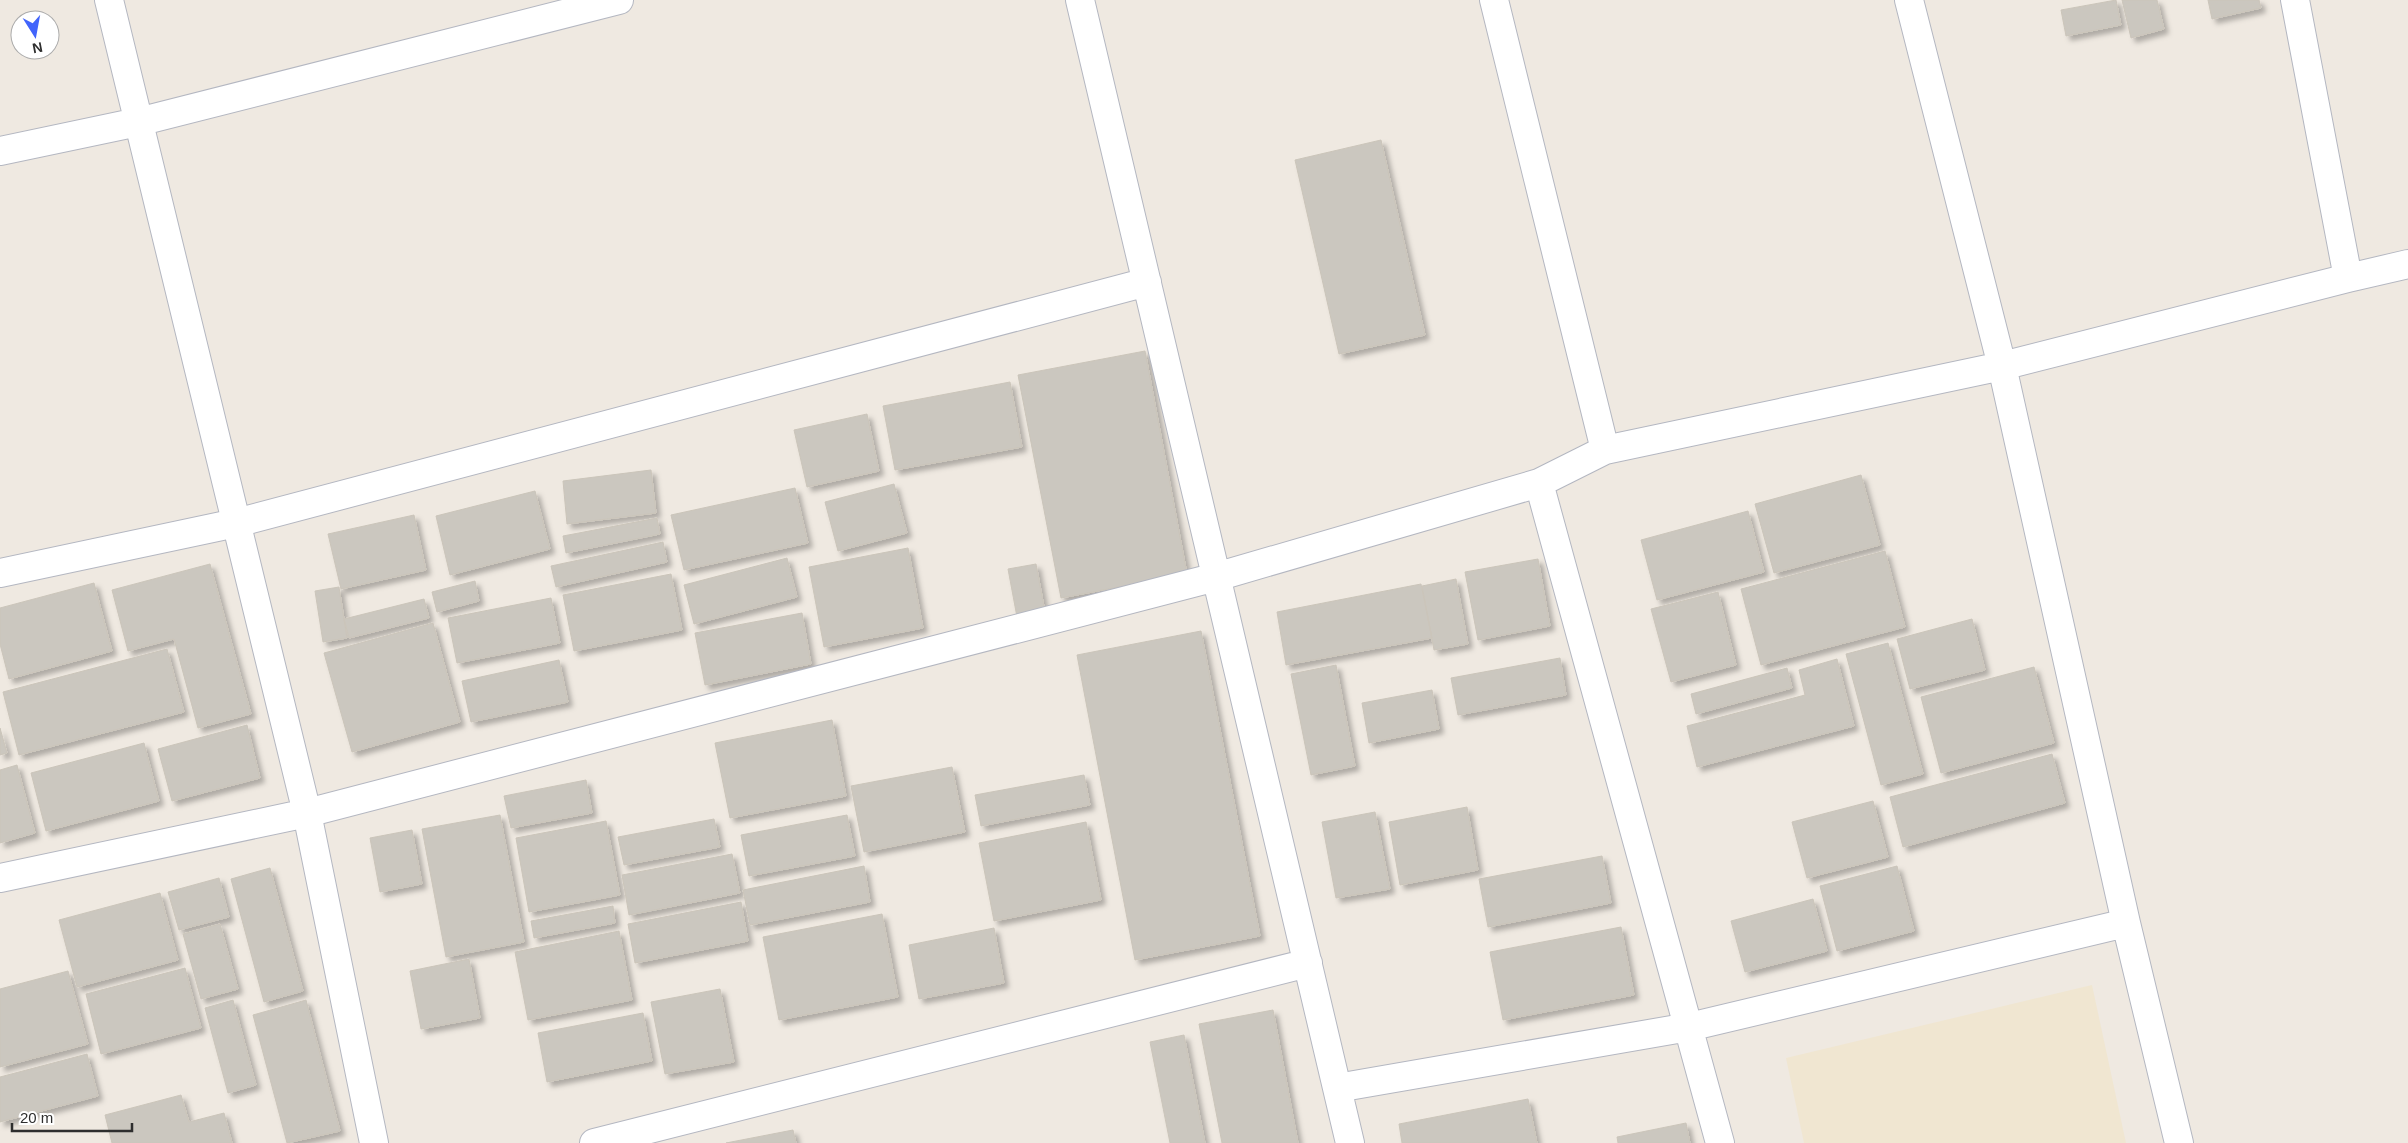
<svg xmlns="http://www.w3.org/2000/svg" width="2408" height="1143" viewBox="0 0 2408 1143" font-family="Arial,sans-serif">
<defs>
<filter id="shadow"><feDropShadow dx="4.5" dy="4.5" stdDeviation="2.5" flood-color="#0004"/></filter>
</defs>
<rect width="100%" height="100%" fill="#efe9e1"/>
<path fill="#f0e6d1" d="M2092,985L2126,1143H1804L1786,1058Z"/>
<path fill="#cbc7bf" stroke="#cbc5ba" filter="url(#shadow)" d="M2116,0L2121,25L2066,36L2061,10Z
M2122,0H2157L2164,29L2131,38Z
M2208,0H2259L2261,8L2212,19Z
M1381,140L1425,335L1339,354L1295,160Z
M1145,351L1187,574L1061,598L1018,375Z
M1010,382L1022,447L895,470L883,406Z
M867,414L879,471L807,487L794,430Z
M651,470L656,513L567,524L563,481Z
M1861,475L1880,545L1774,573L1755,504Z
M894,484L907,533L838,551L825,502Z
M795,488L808,543L684,570L671,515Z
M535,491L550,549L450,575L436,516Z
M1748,511L1764,572L1657,600L1641,540Z
M414,515L426,570L341,589L328,534Z
M657,518L660,534L566,553L563,536Z
M663,542L667,562L556,587L551,566Z
M908,548L923,628L824,647L809,567Z
M1885,551L1905,627L1761,665L1741,589Z
M787,558L797,597L694,624L684,585Z
M1538,559L1550,626L1478,640L1465,572Z
M210,564L251,714L198,728L174,639L128,651L112,590Z
M1036,564L1045,612L1017,617L1008,569Z
M671,574L682,630L574,651L563,595Z
M1456,579L1468,644L1434,650L1422,586Z
M475,581L479,601L437,612L432,592Z
M94,583L112,651L9,679L0,644V608Z
M1421,584L1432,638L1286,665L1277,612Z
M339,587L347,638L323,642L315,591Z
M1718,592L1736,665L1671,682L1651,609Z
M551,598L560,643L457,663L448,618Z
M424,599L429,618L349,638L344,619Z
M802,613L811,664L705,685L695,633Z
M1972,619L1985,670L1910,689L1897,639Z
M433,623L460,722L352,752L324,653Z
M1201,631L1260,936L1135,960L1077,655Z
M1888,643L1923,774L1881,785L1846,654Z
M167,649L184,712L19,755L3,692Z
M1560,658L1566,695L1458,715L1451,678Z
M1837,659L1854,726L1697,767L1687,726L1805,695L1799,670Z
M559,660L568,702L471,722L462,681Z
M1336,665L1355,766L1311,775L1291,674Z
M2034,667L2054,743L1941,773L1921,697Z
M1787,668L1792,688L1696,714L1691,694Z
M1432,690L1439,729L1369,743L1362,703Z
M832,720L846,796L730,818L715,743Z
M247,725L260,778L172,801L158,749Z
M0,728L7,753L0,755Z
M144,743L159,801L46,831L31,773Z
M2052,754L2065,803L1903,847L1890,797Z
M17,765L35,833L0,843V770Z
M952,767L965,832L864,852L851,786Z
M1084,775L1090,805L981,826L975,795Z
M586,780L592,813L511,828L504,796Z
M1873,801L1888,857L1807,878L1792,822Z
M1467,807L1478,870L1400,885L1389,822Z
M1375,812L1390,889L1336,898L1322,822Z
M500,815L524,942L446,957L422,829Z
M847,815L855,856L749,876L741,835Z
M714,819L720,847L624,865L618,837Z
M606,821L620,895L529,912L516,838Z
M1086,822L1101,900L994,921L979,843Z
M412,830L422,884L380,892L370,838Z
M732,854L740,893L629,915L622,875Z
M1602,856L1611,903L1488,927L1479,879Z
M864,866L870,902L750,925L743,890Z
M1897,866L1914,931L1837,951L1820,886Z
M270,868L303,991L264,1002L231,879Z
M219,878L229,917L179,930L168,892Z
M160,893L178,960L77,987L59,920Z
M1813,899L1827,951L1745,972L1731,921Z
M741,902L748,941L635,963L628,924Z
M613,906L615,923L534,938L531,921Z
M882,914L898,997L779,1020L763,937Z
M220,924L238,989L201,999L183,934Z
M1621,927L1634,995L1503,1020L1490,952Z
M994,928L1004,983L919,999L909,945Z
M619,931L632,1000L528,1020L515,952Z
M469,959L480,1018L421,1029L410,971Z
M185,968L201,1028L101,1054L86,994Z
M68,971L88,1044L0,1067V989Z
M720,989L734,1062L665,1074L651,1002Z
M233,1000L256,1085L228,1093L205,1008Z
M306,1000L340,1131L287,1143L253,1015Z
M1273,1010L1298,1143H1222L1199,1024Z
M643,1013L652,1061L547,1082L538,1033Z
M1184,1035L1205,1143H1170L1150,1042Z
M87,1054L98,1096L0,1122V1077Z
M181,1095L189,1122L224,1113L232,1143H112L105,1115Z
M1528,1099L1537,1143H1402L1399,1124Z
M1686,1123L1690,1143H1618L1617,1137Z
M793,1130L796,1143H726Z"/>
<g fill="none" stroke-linecap="round" stroke-linejoin="round">
<defs>
<path id="street" d="M109,0L307,813L374,1143
M1080,0L1350,1143
M1494,0L1605,450
M1909,0L2002,366L2126,923L2179,1143
M2295,0L2348,278
M0,151L138,122L619,0
M1539,483L1720,1143
M0,573L236,523L1147,282
M0,878L307,813L1216,577L1539,483L1605,450L2002,366L2348,278L2408,264
M1337,1088L1689,1027L2126,923
M594,1143L1308,963"/>
</defs>
<use href="#street" stroke="#b4b7c1" stroke-width="30"/>
<use href="#street" stroke="#fff" stroke-width="28"/>
</g>
<g transform="translate(35 35) rotate(169)"><circle r="24" fill="#ffffff" stroke="#ababab"/>
<path d="M0-4L9 19L0 12L-9 19Z" fill="#4264fb"/>
<text y="-8" font-size="14" font-weight="bold" text-anchor="middle" fill="#2e2e2e">N</text>
</g>
<path d="M12 1123v8h120v-8" fill="none" stroke="#2e2e2e" stroke-width="2.5"/>
<text x="20" y="1123" font-size="15" fill="#2e2e2e" stroke="#ffffff" stroke-width="4" paint-order="stroke">20 m</text>
</svg>
